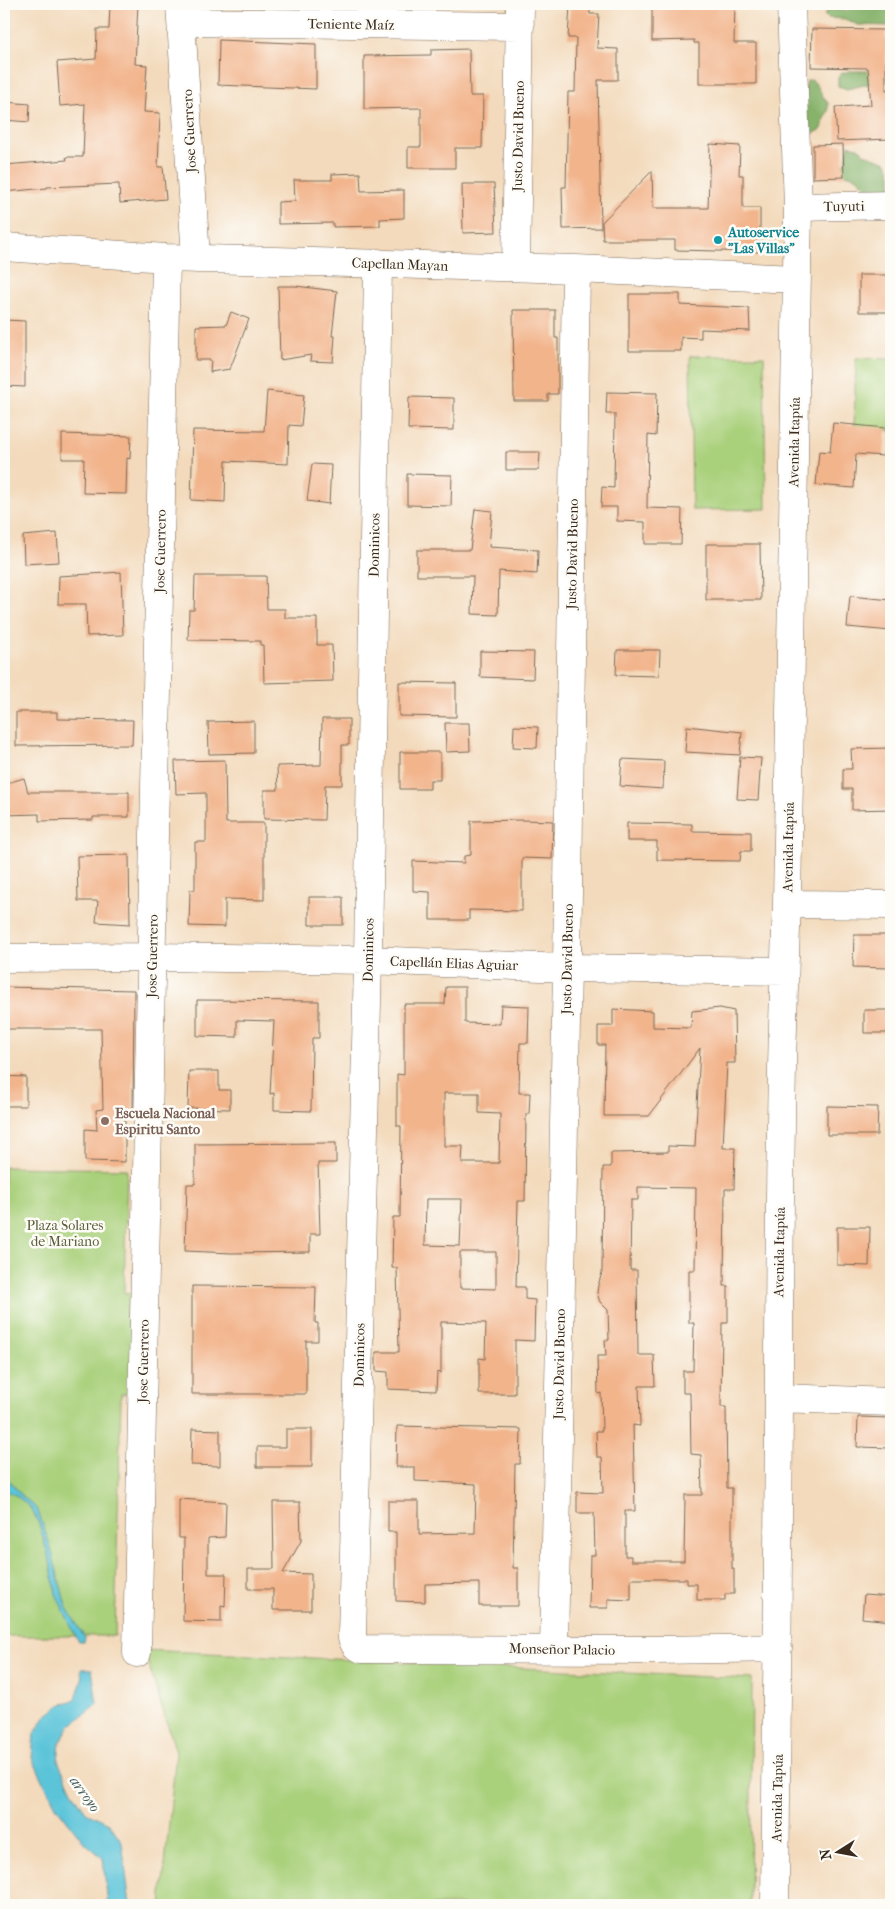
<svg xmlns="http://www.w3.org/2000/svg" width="895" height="1909" viewBox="0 0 895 1909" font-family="'IM FELL French Canon',serif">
<rect width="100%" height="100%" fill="#fdfcf7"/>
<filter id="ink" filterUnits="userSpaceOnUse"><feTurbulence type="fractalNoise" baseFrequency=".02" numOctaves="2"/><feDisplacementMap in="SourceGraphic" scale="10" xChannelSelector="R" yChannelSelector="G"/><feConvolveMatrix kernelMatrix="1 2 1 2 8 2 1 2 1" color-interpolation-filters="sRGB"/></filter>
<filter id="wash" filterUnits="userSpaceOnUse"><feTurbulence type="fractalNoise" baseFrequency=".0096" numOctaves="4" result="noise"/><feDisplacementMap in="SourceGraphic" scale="20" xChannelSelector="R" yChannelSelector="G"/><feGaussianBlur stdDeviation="1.12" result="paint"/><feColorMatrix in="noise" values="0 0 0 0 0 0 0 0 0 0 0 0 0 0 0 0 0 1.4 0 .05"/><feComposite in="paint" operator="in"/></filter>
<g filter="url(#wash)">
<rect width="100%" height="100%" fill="#f3dabc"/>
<path fill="#a9d07a" stroke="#727d4c" d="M690,356H764L766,509L692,510Z
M856,358L891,359V430L854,429Z
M4,1167L127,1169L124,1293L141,1295L136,1394H121L115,1636H4Z
M144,1650L752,1679L750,1905H161L176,1752Z"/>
<path fill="#86b26a" stroke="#606e44" d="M863,4H889L891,9V26L858,25L844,19L828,18L824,15L827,11L832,9L846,11Z
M851,71H871L881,81L847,89L838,86V77L842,73Z
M812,80C819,85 821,96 828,103V112L825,116L822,129L809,136L794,137L807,81Z
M849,145L858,147L864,154L887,162L891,174V194C882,195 877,187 867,187L856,177L842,173L840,168L846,160Z"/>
<path fill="#5cc4d9" stroke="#4c777c" d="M4,1474L23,1497L32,1504L38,1511L50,1545L66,1606L85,1638L84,1642H79L76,1637L56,1594L50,1561L38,1521L29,1506L15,1495L6,1491L4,1487Z
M81,1669H92L97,1704L68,1728L60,1743L58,1761L72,1791L86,1812L109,1823L122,1842L130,1905H108L103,1858L83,1841L56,1806L32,1758L34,1734L46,1716L60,1705L76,1699L82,1679Z"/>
<g id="blocks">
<path fill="#f2b48b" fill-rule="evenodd" d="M110,4H138L135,64L147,65L144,112L160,113L158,167H163L166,199L120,203L119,184L47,187V188L4,192V165L67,160L66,157H83L85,104L60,106L57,62L96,59L97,29H109Z
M570,4H590V14H599L597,48L618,49V80H598L601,228L563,229L562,187H566L568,92H575L576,38H568Z
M652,4H735L734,43H756V84H699V43H694V40L652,41Z
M812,29L886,30V90H891V139L837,141L835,107L871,105L868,68L811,67Z
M219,40L316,44V89L218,85Z
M469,49L470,96H483L482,148H455V168H408V147H421V108L364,109V56L431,55V50Z
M4,102L30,104L29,122L4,120Z
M710,144L740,146L739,175H743V208H760V252L675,250V240H603L602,222L652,171L653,208H708Z
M843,144L844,177L813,178V145Z
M360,173L361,191L404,190V218L380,219V226L333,227V223L278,224V202L295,201L294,180H332V174Z
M462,184H494L496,232L463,233Z
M859,275H891V312H859Z
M278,286H295L337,291L332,336H335L333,362L310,361L311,355L280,360Z
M629,294H680V305L749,308L750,331L701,329V338L681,337V351H629Z
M513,310H555V338H558V394H548V401H514Z
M231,312L249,319L230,369L210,372L211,360H196V326L226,325Z
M4,320L25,321V387L4,386Z
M267,391L304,395L301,426L289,425L288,464L226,461L225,502L191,500L193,430L264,431Z
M607,392L657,393L656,436L648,435L647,508L682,509L681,544H645V522L617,521V507H601L602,487L614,488L615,414H606Z
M409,397L454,398V430L408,429Z
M833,423L886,428L884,456L856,454L854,488L816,485L819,451L830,452Z
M62,434L131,436L130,459L127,458L126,494L83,493L84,459H62Z
M506,452H540L539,470H506Z
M312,464L331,465L329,504L307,501Z
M407,474L452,475L451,506L407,505Z
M475,509L492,511L489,547L538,550L537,574L499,571L498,615L472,614L473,576H417V550H470Z
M57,533L59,562L24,564L23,536Z
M706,544H760L761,600H706Z
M121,572L123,635L87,636L86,604H58L59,576Z
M195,576H266L267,609H285V618H317V645H332L333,681L264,683L263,645H260V641L188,640L189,610H194Z
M850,596L891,600V631L847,627Z
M617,650H660L659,676L616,675Z
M480,651L534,652L533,679L480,677Z
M399,682L456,683V717L399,716Z
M16,712H57V719L133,720L132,745L16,746Z
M322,719H349V745H342V785H325L324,820L264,819V790H278L277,766L321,765Z
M254,721V753L209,754L208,722Z
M445,723H469L470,751L446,752Z
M514,726L538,727L537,748L513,747Z
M687,726L742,732L740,755L685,752Z
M891,748V809L852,810V789H843V769H852L851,749Z
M400,752H440V780H430V789H400Z
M740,757L761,758L758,800L737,799Z
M622,759L664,761L663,789L620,786Z
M225,760L226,823H264V900L225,899V927L189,926L190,890H195V842H206V793L176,794L175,761Z
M24,778L28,792H129V817H93V820L39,821V814L4,815V784Z
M522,820L553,821L552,859L522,858V911L469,910V920H430V892L413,891V861L464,863V856L471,855V821Z
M627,823L692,824V831L751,832V851H741L740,861L657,860V841H627Z
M129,855L130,924L96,922L98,901H78L77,856Z
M309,897H343V925H309Z
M854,935H889V968L853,967Z
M4,987L134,990L133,1114L125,1113V1162L85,1161V1129L97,1130L96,1110L103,1109L101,1029H4Z
M446,987H465V1023L500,1024L501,1005L529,1006L528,1043H520L519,1093H530L529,1114H526L525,1201H518L516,1287H525V1299L535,1300L534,1341L515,1340V1394H479V1358L485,1359L486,1323L441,1322V1373L437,1372L436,1391L388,1389V1372L376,1371V1352H399L397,1268H392L393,1217H400L401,1126H397V1074L404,1075V1004H445ZM444,1093H479V1113L500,1114L499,1163H462L463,1146H444ZM426,1199H462L460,1246L425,1245ZM460,1252H496V1289L460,1288Z
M197,1000L319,1001V1038H312L311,1111L274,1110V1093L270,1094L274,1021L237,1020V1037L197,1036Z
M720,1008L734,1011L735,1063H727L723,1148H735L734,1189H725L724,1286H728V1323H722L721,1407H726L727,1488H732V1569H734V1594H725V1600H697V1584H687V1579H631V1600L608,1599V1608H589L590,1555H595L594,1513H577V1492L603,1493L602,1457H597L596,1431H602L601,1393L598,1394L597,1356H606L605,1340H609L608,1310L600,1302L597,1293L598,1285L602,1273L603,1167H611V1153L668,1152V1146L695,1147L700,1048L649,1116H604L605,1045H598V1026H613V1009L653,1011V1027L691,1028L692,1011ZM638,1187L696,1188L695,1270H689V1323H694L693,1371H683V1393H690L691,1454L701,1455L702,1495H685L684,1561H631V1556H625V1511H635L633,1425L640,1426L639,1386H655L654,1355H638L637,1270H630L631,1200H638Z
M864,1010H891V1033H864Z
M189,1071H219V1090H230V1109L188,1108Z
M4,1076L26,1077V1106H4Z
M827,1106L878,1107L877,1135H827Z
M336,1143V1163H318L320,1234H310V1252L232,1253L185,1251L187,1184H195V1144Z
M837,1227H870L869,1266L837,1265Z
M192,1286L316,1287L315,1323H318V1341H306V1394H192Z
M858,1417L891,1418V1448L857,1447Z
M397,1426L521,1429L520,1464H515L513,1568H518V1606H479V1583L425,1584V1602L396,1601V1532H388V1501H419V1534L475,1533L476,1484L415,1481V1467H396Z
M192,1429L220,1430V1466L191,1465Z
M286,1429H312V1467H257V1447H286Z
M179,1499L226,1502L225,1537L208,1538V1574H226L225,1606L221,1605V1622L183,1621L184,1538H179Z
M273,1502H300L301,1541L283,1573L311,1574V1610H273V1589H248V1569H274Z
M864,1595L891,1597V1621L862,1618Z"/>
</g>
</g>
<g filter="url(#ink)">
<use href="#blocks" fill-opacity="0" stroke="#7b6855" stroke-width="1"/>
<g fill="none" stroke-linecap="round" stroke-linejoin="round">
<defs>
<path id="minor" d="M180,4L196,259
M182,22L520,26
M798,207L891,205
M4,247L166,258L576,269L796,279
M378,263L368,960L352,1638L355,1645L362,1649L655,1650L778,1648
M516,267L520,4
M787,904L891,905
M4,958L152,957L368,960L567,968L784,971
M779,1398L891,1402
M554,1648L567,968L576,269
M137,1653L166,258
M775,1905C777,1737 778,1570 779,1402C779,1236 780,1070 787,904L798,207L791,4"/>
</defs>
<use href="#minor" stroke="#7b6855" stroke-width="29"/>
<use href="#minor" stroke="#fff" stroke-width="28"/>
</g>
</g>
<circle fill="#0f9aa8" stroke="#fdfcf7" stroke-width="2" cx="718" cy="240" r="5"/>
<circle fill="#8d6e63" stroke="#fdfcf7" stroke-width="2" cx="105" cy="1121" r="5"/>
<g text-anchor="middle" stroke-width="5" stroke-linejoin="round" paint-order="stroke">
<g font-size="14" fill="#3b2a1e" stroke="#fdfcf7">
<text transform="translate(351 24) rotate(1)" y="5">Teniente Maíz</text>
<text transform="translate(189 131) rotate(-93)" y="5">Jose Guerrero</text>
<text transform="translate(518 136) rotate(-89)" y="5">Justo David Bueno</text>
<text transform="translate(844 206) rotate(-1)" y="5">Tuyuti</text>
<text transform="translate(400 264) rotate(2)" y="5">Capellan Mayan</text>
<text transform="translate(794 442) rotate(-89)" y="5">Avenida Itapúa</text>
<text transform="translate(374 545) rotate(-89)" y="5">Dominicos</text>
<text transform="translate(160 551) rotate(-89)" y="5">Jose Guerrero</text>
<text transform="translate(572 554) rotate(-89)" y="5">Justo David Bueno</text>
<text transform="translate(788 847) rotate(-89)" y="5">Avenida Itapúa</text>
<text transform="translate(368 950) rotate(-89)" y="5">Dominicos</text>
<text transform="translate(152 956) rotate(-89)" y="5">Jose Guerrero</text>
<text transform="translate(567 959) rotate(-89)" y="5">Justo David Bueno</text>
<text transform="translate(454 963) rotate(2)" y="5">Capellán Elias Aguiar</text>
<text transform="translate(779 1252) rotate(-89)" y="5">Avenida Itapúa</text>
<text transform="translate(359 1355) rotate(-89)" y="5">Dominicos</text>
<text transform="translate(143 1361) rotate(-89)" y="5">Jose Guerrero</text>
<text transform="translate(559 1364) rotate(-89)" y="5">Justo David Bueno</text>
<text transform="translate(562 1649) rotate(1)" y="5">Monseñor Palacio</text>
<text transform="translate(777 1798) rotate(-89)" y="5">Avenida Tapúa</text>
</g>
<g font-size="14" font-weight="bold" fill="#0d838f" stroke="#fdfcf7" text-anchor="start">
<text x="728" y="237">Autoservice<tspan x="728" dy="16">"Las Villas"</tspan></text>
</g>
<g font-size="14" font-weight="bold" fill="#785e54" stroke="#fdfcf7" text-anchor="start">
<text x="115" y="1118">Escuela Nacional<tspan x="115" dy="16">Espiritu Santo</tspan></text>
</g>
<g font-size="14" fill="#5c5c3a" stroke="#fdfcf7">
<text x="65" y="1230">Plaza Solares<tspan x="65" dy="16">de Mariano</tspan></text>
</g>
<g font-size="15" font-style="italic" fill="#47605f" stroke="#fdfcf7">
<text transform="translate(85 1794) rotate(54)" y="5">arroyo</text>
</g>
</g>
<rect width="895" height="1909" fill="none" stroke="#fdfcf7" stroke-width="20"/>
<g transform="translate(838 1852) rotate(259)" stroke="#fdfcf7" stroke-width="4" paint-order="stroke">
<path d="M0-4L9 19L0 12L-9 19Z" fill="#3b2a1e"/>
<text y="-8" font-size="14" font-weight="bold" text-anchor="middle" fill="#3b2a1e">N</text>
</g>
</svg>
